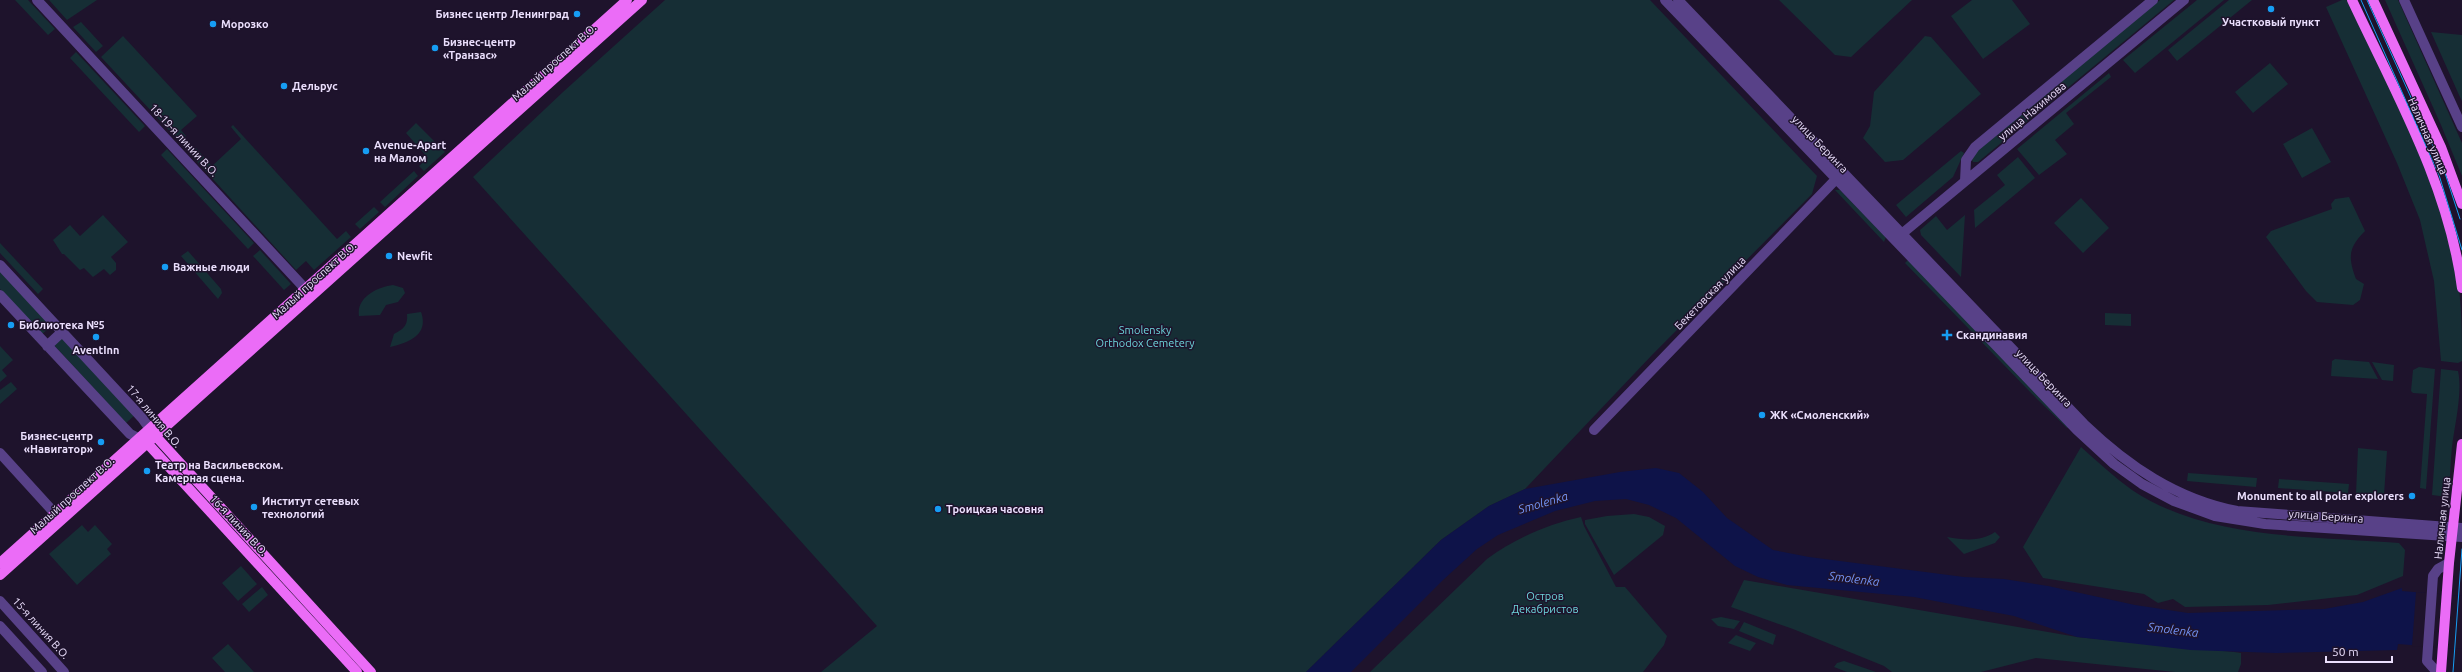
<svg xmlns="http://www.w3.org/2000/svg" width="2462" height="672" viewBox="0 0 2462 672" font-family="Ubuntu,sans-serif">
<rect width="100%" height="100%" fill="#1e132c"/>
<path fill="#162e35" d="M15,0H28L55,29L48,35Z
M49,0H97L67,20Z
M665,0H1650L1817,176L1812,194L1652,355L1525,489L1489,506L1441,540L1306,672H821L877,626L473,177L563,92Z
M1779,0H1912L1851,57L1835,55Z
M1972,0H2012L2030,24L1983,59L1951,16Z
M2160,0H2174L1978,162H1973L1972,160L1977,151Z
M2197,0H2224L2135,73L2123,60Z
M2229,0H2252L2177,61L2168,50Z
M2342,0H2350C2391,90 2438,178 2457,276C2462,304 2462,333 2462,361L2458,363L2441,361L2434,281L2420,220L2397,163L2326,7Z
M2385,0H2398L2462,143V176L2441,125Z
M81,22L103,46L96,52L73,27Z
M2431,32L2462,35V101L2459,95Z
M123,36L197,116L181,130L186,136L180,142L101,57Z
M1925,36L1931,37L1981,94L1903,160L1885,162L1863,138L1870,126L1874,92Z
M76,52L145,126L139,132L70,58Z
M2270,63L2288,84L2253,113L2235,92Z
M2109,73L2111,77L2066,113L2074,124L2055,140L2067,154L2039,175L2017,149Z
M416,123L445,152L424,171L419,166L428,158L406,133Z
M233,125L337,239L346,231L351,237L314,270L306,261L296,270L190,154L196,148L212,166L241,139L231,127Z
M2312,128L2331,162L2302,178L2283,144Z
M167,149L254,243L248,249L161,155Z
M1961,151L1964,153L1953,177L1906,217L1896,205Z
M2018,157L2035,178L1975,228L1974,210L2005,185L1997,175Z
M414,171L418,176L385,207L380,202Z
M1835,190H1840L1886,237L1884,242Z
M2349,197L2365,231C2348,248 2348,257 2356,279L2364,284L2360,300L2353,305L2317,302L2306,291L2266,237L2271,231L2332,209L2331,204L2335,199Z
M2081,198L2109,228L2083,253L2054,223Z
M374,207L379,212L360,229L355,224Z
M103,215L128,242L111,257L116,263V270L110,275L104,269L93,277L84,268L80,270L64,254H62L53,240L70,225L80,236Z
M1965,215L1961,277L1921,235L1920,230L1936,216L1947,230Z
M0,243L43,289L38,294L0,253Z
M260,250L291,284L284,290L253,256Z
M188,251L221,289L222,293L218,299L181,256Z
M1908,260L2069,427L2067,428L2037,399L1905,263Z
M0,271L52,326L42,334L0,289Z
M393,285L403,288L405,293L398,302L386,305L380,315L359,316C356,297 378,287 393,285Z
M421,312C429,334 410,343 390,347L394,334C404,329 408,325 407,314Z
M2105,313L2131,314V326L2105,325Z
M62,337L135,415L126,423L53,344Z
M0,346L13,360L2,370L7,376L0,382Z
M2335,359L2369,362L2378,379L2331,376L2332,361Z
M2372,362L2394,365L2393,381L2382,380Z
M2419,367L2435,369L2426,489L2420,488L2427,394L2413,393L2411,391L2413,370Z
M2441,369L2458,371C2462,388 2457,414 2454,433C2450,454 2451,476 2448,497L2432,495Z
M11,382L17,389L0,404V390Z
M2081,447C2098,462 2114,477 2132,490C2207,540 2313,536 2399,543L2405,550L2403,576L2357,595L2268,605L2185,607L2173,599L2158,603L2144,594L2043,578L2023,547Z
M2358,448L2387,451L2384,495L2356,494Z
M2188,473L2257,478L2256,487L2187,481Z
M2279,479L2349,484L2348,493L2278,488Z
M1634,514L1649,517L1665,526L1663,535L1614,575L1585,524V520L1607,516Z
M1581,517L1584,526L1616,587H1625L1667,636L1664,645L1643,672H1370L1487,559C1514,539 1548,524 1581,517Z
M82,525L88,532L95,525L112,544L107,549L111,554L77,585L49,554Z
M1995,532L2000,537L1995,543L1964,554L1947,537C1965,540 1980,542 1995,532Z
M241,566L257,584L238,601L222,583Z
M1744,580L2077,637L2234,652L2241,653V664L2238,672H2175L2036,658L1981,672H1892L1884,666L1793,629L1731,607Z
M262,587L268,595L249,612L242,604Z
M1721,617L1740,621L1734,629L1718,626L1711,619Z
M1744,622L1776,635L1773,645L1739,631Z
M1736,635L1756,643L1750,651L1728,643Z
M228,644L254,672H225L212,658Z
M1844,661L1876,672H1847L1834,667L1837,663Z"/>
<path fill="#0e1349" d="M1656,468L1679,473L1703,492L1727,518L1773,550L1809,557L1964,577L2004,579L2048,586L2135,605L2188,613L2324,609L2363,602L2402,588V591L2462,596V649L2398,644L2397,650L2276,653L2191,650L2077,637L2014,616L1914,597L1787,585L1758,577L1735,566L1676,518L1649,505L1626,499L1595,501L1555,511L1498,535L1477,549L1443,580L1351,672H1306L1441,540L1489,506L1525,489L1620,472Z"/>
<path fill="#1e132c" d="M2416,592L2462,596V649L2412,646Z"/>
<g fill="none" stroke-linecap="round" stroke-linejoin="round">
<path stroke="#584188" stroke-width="10" d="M37,0L311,295
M1665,0L2077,430L2114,464L2142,484L2174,501L2215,516L2265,524L2462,537
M1678,0L2084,424C2128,466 2176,499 2237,511L2462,528
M2404,0L2462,127
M1965,181L1966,160L1975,147L2153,0
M1898,237L2184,0
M0,265L142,418L150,429
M0,295L130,434L146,442
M47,346L62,332
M1594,430L1840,175
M0,453L60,519
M0,601L64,672
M0,626L42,672
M2437,672L2427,661L2433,576L2438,569L2449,563"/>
<path stroke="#eb6cf7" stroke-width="10" d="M2352,0C2395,92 2449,186 2462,288
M2373,0L2441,147L2462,204
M151,431L371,672
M148,444L357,672
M0,563L627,0
M0,575L642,0
M2441,672L2449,563L2462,444"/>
<path stroke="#169df3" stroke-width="1" d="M2361,0L2439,175L2462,250
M2367,0L2445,173L2460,219
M2453,672L2462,549"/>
</g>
<g fill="#169df3" stroke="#1e132c" stroke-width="1.5">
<circle cx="2271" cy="9" r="4"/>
<circle cx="577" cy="14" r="4"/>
<circle cx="213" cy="24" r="4"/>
<circle cx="435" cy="48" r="4"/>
<circle cx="284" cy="86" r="4"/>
<circle cx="366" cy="151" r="4"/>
<circle cx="389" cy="256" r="4"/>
<circle cx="165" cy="267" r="4"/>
<circle cx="11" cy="325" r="4"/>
<path d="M1945 329h4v4h4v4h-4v4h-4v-4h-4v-4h4z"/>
<circle cx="96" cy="337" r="4"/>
<circle cx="1762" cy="415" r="4"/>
<circle cx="101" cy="442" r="4"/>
<circle cx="147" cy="471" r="4"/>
<circle cx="2412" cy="496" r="4"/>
<circle cx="254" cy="507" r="4"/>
<circle cx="938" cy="509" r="4"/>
</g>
<g text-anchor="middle" stroke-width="3" stroke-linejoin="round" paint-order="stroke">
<g font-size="11" font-weight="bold" fill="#ebdffd" stroke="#1e132c" text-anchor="start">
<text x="569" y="18" text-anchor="end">Бизнес центр Ленинград</text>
<text x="2271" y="26" text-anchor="middle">Участковый пункт</text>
<text x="221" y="28">Морозко</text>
<text x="443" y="46">Бизнес-центр<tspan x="443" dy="13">«Транзас»</tspan></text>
<text x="292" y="90">Дельрус</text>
<text x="374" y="149">Аvenue-Apart<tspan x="374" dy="13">на Малом</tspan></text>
<text x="397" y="260">Newfit</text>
<text x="173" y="271">Важные люди</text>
<text x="19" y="329">Библиотека №5</text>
<text x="1956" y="339">Скандинавия</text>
<text x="96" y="354" text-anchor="middle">AventInn</text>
<text x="1770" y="419">ЖК «Смоленский»</text>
<text x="93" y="440" text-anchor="end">Бизнес-центр<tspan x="93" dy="13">«Навигатор»</tspan></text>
<text x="155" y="469">Театр на Васильевском.<tspan x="155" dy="13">Камерная сцена.</tspan></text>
<text x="2404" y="500" text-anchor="end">Monument to all polar explorers</text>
<text x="262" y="505">Институт сетевых<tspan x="262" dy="13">технологий</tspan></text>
<text x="946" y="513">Троицкая часовня</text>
</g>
<g font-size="11" fill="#ebdffd" stroke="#1e132c">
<text transform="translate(554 62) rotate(-42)" y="4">Малый проспект В.О.</text>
<text transform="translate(2032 111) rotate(-40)" y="4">улица Нахимова</text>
<text transform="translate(2428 136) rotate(66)" y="4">Наличная улица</text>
<text transform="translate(184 140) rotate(47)" y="4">18-19-я линии В.О.</text>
<text transform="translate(1820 144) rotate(46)" y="4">улица Беринга</text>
<text transform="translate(314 280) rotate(-42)" y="4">Малый проспект В.О.</text>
<text transform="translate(1710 293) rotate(-46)" y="4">Бекетовская улица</text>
<text transform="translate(2044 378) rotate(46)" y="4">улица Беринга</text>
<text transform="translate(154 416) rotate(50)" y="4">17-я линия В.О.</text>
<text transform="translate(72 495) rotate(-42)" y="4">Малый проспект В.О.</text>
<text transform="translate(2326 516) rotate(4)" y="4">улица Беринга</text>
<text transform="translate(2442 518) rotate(-84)" y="4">Наличная улица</text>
<text transform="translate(239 525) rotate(47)" y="4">16-я линия В.О.</text>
<text transform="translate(41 628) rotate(48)" y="4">15-я линия В.О.</text>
</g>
<g font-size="11" fill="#6dd7dc" stroke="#1e132c">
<text x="1145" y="334">Smolensky<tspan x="1145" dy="13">Orthodox Cemetery</tspan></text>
<text x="1545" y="600">Остров<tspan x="1545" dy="13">Декабристов</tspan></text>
</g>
<g font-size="12" font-style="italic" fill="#7394f8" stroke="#1e132c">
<text transform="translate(1543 503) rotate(-16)" y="4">Smolenka</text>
<text transform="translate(1854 579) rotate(7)" y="4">Smolenka</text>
<text transform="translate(2173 630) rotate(7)" y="4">Smolenka</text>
</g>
</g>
<path d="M2326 656v6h66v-6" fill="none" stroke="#ebdffd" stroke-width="2"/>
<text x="2332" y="656" font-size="12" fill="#ebdffd" stroke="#1e132c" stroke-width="3" paint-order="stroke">50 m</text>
</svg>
